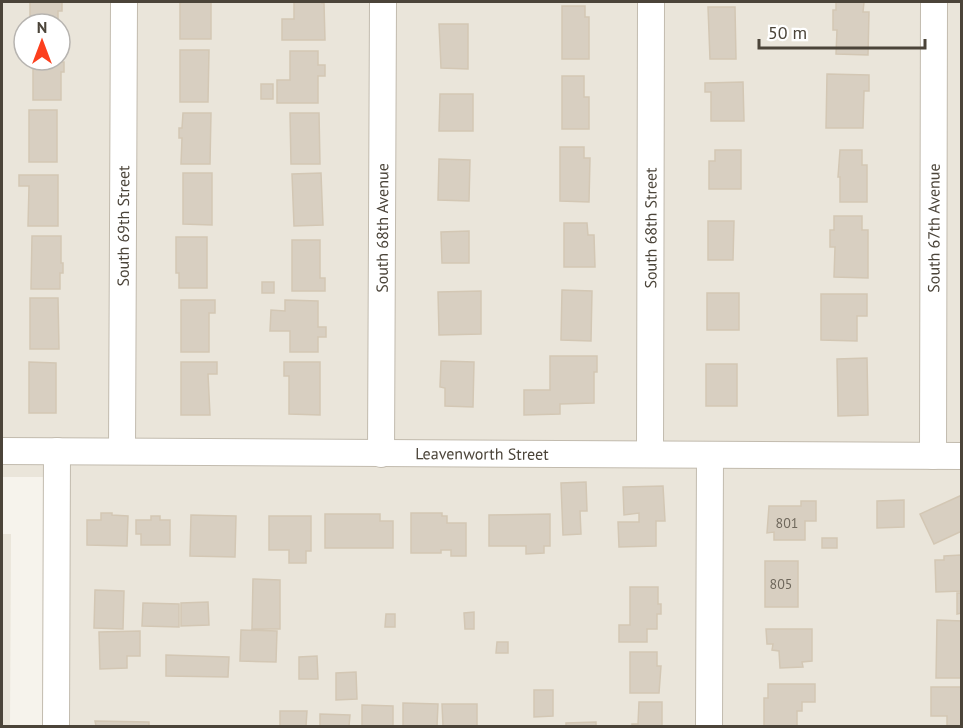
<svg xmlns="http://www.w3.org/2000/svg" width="963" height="728" viewBox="0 0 963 728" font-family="'PT Sans',sans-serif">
<rect width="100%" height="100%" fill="#f6f3ec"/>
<path fill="#eae5da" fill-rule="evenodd" d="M2,2H961V726H67L68,477H2ZM24,24H60V60H24Z
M2,534H11L10,726H2Z"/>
<path fill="#d8cfc1" stroke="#d3c7b4" stroke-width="1.5" d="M30,2H62V11H58V24H27L30,23Z
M182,2H211V39H180V3Z
M294,2H322V3H324L325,40H282V19H294Z
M836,2H864L863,12H869L868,55L836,54L837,30H833V10H836Z
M562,6H585V17H589V59H562Z
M708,7H735L736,59H710Z
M439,24H468V69L441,68Z
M180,50H209L208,102H180Z
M290,51H318V65H325V76H318V103H277V80H290Z
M33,60H60V62H64V72H61V100H33Z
M827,74L869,75V91H864L863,128H826Z
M562,76H584V97H589V129H562Z
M743,82L744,121H711V92H705V83Z
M261,84H273V99H261Z
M440,94H473V131H439Z
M29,110H57V162H29Z
M183,113H211L210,164H181L182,138H179V128H182Z
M290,113H319L320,164H291Z
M560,147H584V158H590L589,202L560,201Z
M715,150H741V189H709V161H715Z
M840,150H862V165H867V202H840V177H838Z
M439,159L470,160L469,201L438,200Z
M183,173H212V225L183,224Z
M321,173L323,225L294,226L292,174Z
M19,175H58V226H28L29,186H19Z
M834,216H862V230H868V278L834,277L835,247H830V230H834Z
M708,221H734L733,260H708Z
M564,223H587L588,235H594L595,267H564Z
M469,231V263H442L441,232Z
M32,236H61V263H63V273H60V289H31Z
M176,237H207V288H179V273H176Z
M292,240H320V278H325V291H292Z
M262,282H274V293H262Z
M562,290L592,291L591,341L561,340Z
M481,291V334L439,335L438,292Z
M707,293H739V330H707Z
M821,294H867V316H857V341L821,340Z
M30,298H58L59,349H30Z
M181,300H215V313H209V352H181Z
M285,300L318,301V327H326V337H318V352H290V331H270L271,310L285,311Z
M550,356H597V372H594V403L560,404V414L524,415V390H550Z
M867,358L868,415L838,416L837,359Z
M441,361L474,362L473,407L445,406V388L440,387Z
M29,362L56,363V413H29Z
M181,362H217V374H208L210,415H181Z
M284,362H320V415L289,414V376H284Z
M706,364H737V406H706Z
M586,482L587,511H580L581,534L563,535L561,483Z
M663,486L665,521H656V546L619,547L618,522H639V513L624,515L623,487Z
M962,495V531L934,544L920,514Z
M904,500V527L877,528V501Z
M801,501H816V521H805V540H774V532L767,533L769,506H801Z
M101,513H112V515L128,516L127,546L87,545V520H101Z
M411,513H442V516H447V523H466V556H451V550H441V553H411Z
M325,514H380V521H393V548H325Z
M550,514V546H544V553L526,554V546H489V515Z
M191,515L236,516L235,557L190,556Z
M151,516H160V520H170V545H141V534H136V520H151Z
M269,516H311V551H306V563H289V550H269Z
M822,538H837V548H822Z
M961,555L962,591L936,592L935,560H944V556Z
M765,561H798V607H765Z
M253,579L280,580V629H252Z
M630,587H658V604H661V614H657V629H647V642H619V625H630Z
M95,590L124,591L123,629L94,628Z
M957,593H962V613L957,614Z
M208,602L209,625L181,626V603Z
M143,603L179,604V627L142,626Z
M474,612V629H465L464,613Z
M386,614H395V627H385Z
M937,620L962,621V678H936Z
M766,629H812V661L802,662L803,667L780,668L779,651L772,650L773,644H767Z
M241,630L277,631L276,662L240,661Z
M140,631V656H127V668L100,669L99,632Z
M497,642H508V653H496Z
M630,652H657V666H661L659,693H630Z
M166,655L229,657L228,677L166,676Z
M317,656L318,679H299V657Z
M356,672L357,699L336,700V673Z
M768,684H815V702H802V711H797V726H764V698H768Z
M931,687H962V726H947V716H931Z
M534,690H553V716L534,717Z
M639,702H662V726H632V724H638Z
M403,703L438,704L437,726H403Z
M442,704H477V726H443Z
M362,705L393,706V726H362Z
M280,711H307L306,726H280Z
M320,714L350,715L349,726H320Z
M95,721L149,722V726H96Z
M596,722V726H566V723Z"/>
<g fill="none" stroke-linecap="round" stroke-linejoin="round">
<defs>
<g id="street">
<path id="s1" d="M2,451L962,456"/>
<path id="s2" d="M122,451L124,2"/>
<path id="s3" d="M381,454L383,2"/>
<path id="s4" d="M650,454L651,2"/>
<path id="s5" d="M933,456L934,2"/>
<path d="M56,726L57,451"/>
<path d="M709,726L710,455"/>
</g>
</defs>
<use href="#street" stroke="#c2bbae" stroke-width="28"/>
<use href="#street" stroke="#fff" stroke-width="26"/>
</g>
<g text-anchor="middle" stroke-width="4.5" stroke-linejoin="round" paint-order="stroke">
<g font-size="14" fill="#6e675b">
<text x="787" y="528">801</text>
<text x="781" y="589">805</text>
</g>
<g font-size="16" fill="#4b4439" stroke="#fff">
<text dy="6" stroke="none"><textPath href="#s2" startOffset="225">South 69th Street</textPath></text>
<text dy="6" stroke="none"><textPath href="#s3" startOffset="226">South 68th Avenue</textPath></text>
<text dy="6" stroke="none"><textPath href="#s4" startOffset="226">South 68th Street</textPath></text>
<text dy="6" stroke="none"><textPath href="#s5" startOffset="228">South 67th Avenue</textPath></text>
<text dy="6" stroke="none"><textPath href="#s1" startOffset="480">Leavenworth Street</textPath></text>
</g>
</g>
<rect width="963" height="728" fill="none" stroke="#4b4439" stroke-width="6"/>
<g transform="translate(42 42)"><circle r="28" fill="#ffffff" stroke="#b7b4b0" stroke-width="1.5"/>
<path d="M0-4.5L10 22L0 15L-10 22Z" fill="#fc3f1d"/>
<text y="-9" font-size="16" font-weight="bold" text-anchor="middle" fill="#4b4439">N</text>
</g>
<path d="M759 39v9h166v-9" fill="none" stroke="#4b4439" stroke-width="3"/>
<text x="768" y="39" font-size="18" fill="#4b4439" stroke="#ffffff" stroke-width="4.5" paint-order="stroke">50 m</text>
</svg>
